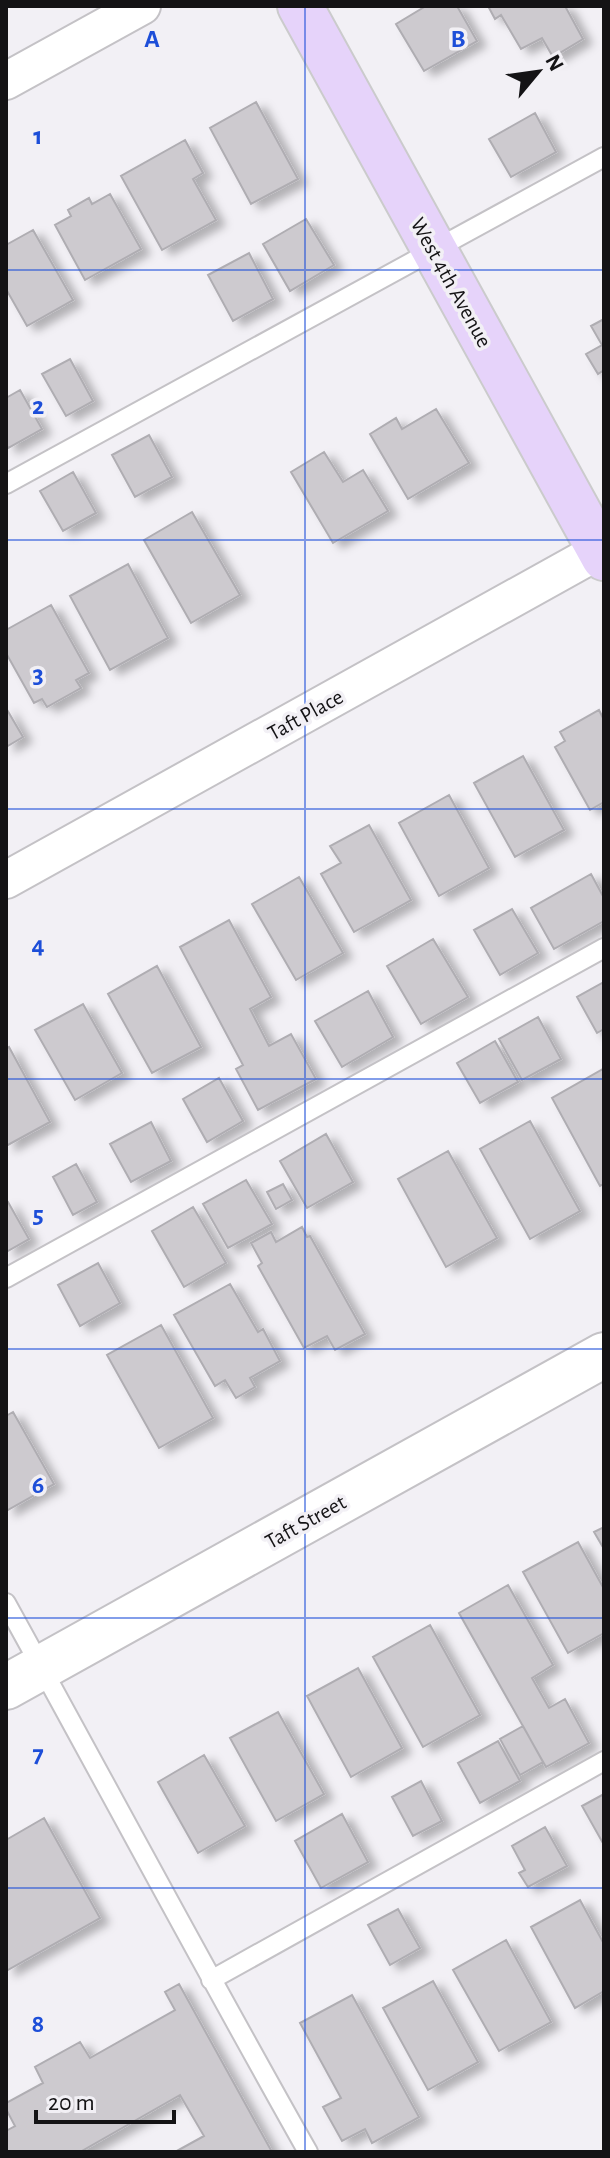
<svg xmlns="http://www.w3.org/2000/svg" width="610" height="2158" viewBox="0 0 610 2158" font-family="'Alegreya Sans',sans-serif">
<defs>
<filter id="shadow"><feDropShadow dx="9" dy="5" stdDeviation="4" flood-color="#0004"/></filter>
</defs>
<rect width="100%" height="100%" fill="#f2f0f5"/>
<path fill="#cdcacf" stroke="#afadb2" stroke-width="2" filter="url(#shadow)" d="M426,6H457L477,41L424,71L396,24Z
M488,6H565L583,39L553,57L542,38L521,49L501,15L495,19Z
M256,102L298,179L251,204L210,128Z
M535,113L556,152L511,177L489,139Z
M185,140L203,173L193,179L216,220L162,250L121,176Z
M110,194L141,249L85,280L55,225L71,216L68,210L89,198L92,204Z
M306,219L334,265L290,291L263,244Z
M33,230L73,300L27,326L6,289V245Z
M249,253L273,299L233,321L208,275Z
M604,319V370L598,374L586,354L602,345L591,326Z
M70,359L93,401L66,416L42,374Z
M20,390L42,429L8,448L6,444V398Z
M436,409L469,463L408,499L370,434L396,418L402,429Z
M149,435L172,477L135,497L112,455Z
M324,452L343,482L363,470L388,511L333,543L291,472Z
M73,472L96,513L63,531L40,491Z
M192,512L240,595L191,623L144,540Z
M128,564L168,638L110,670L70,596Z
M51,605L89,673L76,680L81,688L47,707L42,699L34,703L6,653V630Z
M6,708L23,737L6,747Z
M599,710L604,720V802L590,810L555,747L565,741L560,732Z
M523,756L564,830L515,857L474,783Z
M449,795L489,868L439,896L399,823Z
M369,825L411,900L354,932L321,874L341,863L330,846Z
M591,874L604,898V921L554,949L531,908Z
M299,877L343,953L296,980L252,904Z
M512,909L538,953L500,975L474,930Z
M229,920L271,997L250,1009L269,1046L291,1034L316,1079L258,1110L236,1069L243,1065L180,947Z
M433,939L468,997L421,1024L387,966Z
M157,966L201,1047L152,1073L108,994Z
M604,982V1029L597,1033L577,997Z
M368,991L393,1037L342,1067L315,1021Z
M83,1004L122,1073L75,1100L35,1030Z
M538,1017L561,1059L522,1080L499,1039Z
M495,1041L518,1082L480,1103L457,1063Z
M9,1047L50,1122L6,1146V1049Z
M603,1069L604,1184L600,1186L552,1098Z
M219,1078L243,1121L207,1142L183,1099Z
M530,1121L580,1211L530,1239L480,1149Z
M151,1122L171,1161L131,1182L110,1144Z
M326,1134L353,1182L307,1208L280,1161Z
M448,1151L497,1238L446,1267L398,1179Z
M76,1164L97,1202L73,1215L53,1177Z
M246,1180L272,1224L228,1248L203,1204Z
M283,1184L292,1200L276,1209L267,1192Z
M8,1202L29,1239L6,1252V1203Z
M193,1207L226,1263L184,1287L152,1231Z
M302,1227L307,1237L310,1236L365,1334L335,1350L327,1336L304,1348L258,1266L262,1263L251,1243L271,1232L276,1242Z
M98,1263L120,1303L80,1326L58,1285Z
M230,1284L258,1332L263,1329L280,1361L250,1378L255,1387L236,1398L225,1380L215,1386L174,1315Z
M161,1325L213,1418L159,1448L107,1355Z
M13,1412L54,1484L6,1511V1416Z
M604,1527V1549L594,1532Z
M578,1542L604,1589V1633L568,1653L523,1572Z
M508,1585L553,1665L532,1678L549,1708L565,1699L589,1743L546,1767L459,1613Z
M430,1625L480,1715L423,1747L373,1657Z
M358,1668L402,1748L351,1777L307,1696Z
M278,1712L324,1794L276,1821L230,1738Z
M523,1726L543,1762L520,1775L500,1739Z
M498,1741L520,1781L480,1803L458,1763Z
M204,1755L245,1826L198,1853L158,1782Z
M421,1781L442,1821L413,1836L392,1797Z
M604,1794V1845L582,1806Z
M342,1814L368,1862L321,1888L295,1841Z
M44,1818L100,1918L6,1971V1840Z
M545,1827L567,1866L528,1887L519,1873L525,1870L512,1846Z
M580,1900L604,1944V1991L575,2008L531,1927Z
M398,1909L420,1948L390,1965L368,1925Z
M506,1940L551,2022L499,2051L453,1970Z
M433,1981L478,2062L428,2090L383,2008Z
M179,1984L272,2152H175L204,2136L180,2095L80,2152H6V2131L15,2126L6,2109V2103L43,2083L35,2067L80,2042L90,2058L175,2010L165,1992Z
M352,1995L419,2117L372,2143L365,2129L342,2141L323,2107L341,2098L300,2023Z"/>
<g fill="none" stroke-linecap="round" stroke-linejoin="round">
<defs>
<path id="service" d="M6,484L604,157
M6,1278L604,948
M6,1603C107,1786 205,1970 308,2152
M211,1980L604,1761"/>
<path id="minor" d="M6,81L142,6
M6,880L604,548"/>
<path id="tertiary" d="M6,1687L604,1355"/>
<path id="primary" d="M300,6L604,558"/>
</defs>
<use href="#service" stroke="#c4c2c6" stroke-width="22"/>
<use href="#minor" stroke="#c4c2c6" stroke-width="40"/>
<use href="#tertiary" stroke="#c4c2c6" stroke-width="48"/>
<use href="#primary" stroke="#cbcbcc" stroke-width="48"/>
<use href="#service" stroke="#fff" stroke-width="18"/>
<use href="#minor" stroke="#fff" stroke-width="36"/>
<use href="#tertiary" stroke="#fff" stroke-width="44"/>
<use href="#primary" stroke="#e6d3fa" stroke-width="44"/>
</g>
<path fill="none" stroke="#1d4ed8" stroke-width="2" stroke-opacity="0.55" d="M305,6V2152M6,270H604M6,540H604M6,809H604M6,1079H604M6,1349H604M6,1618H604M6,1888H604"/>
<g text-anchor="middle" stroke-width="7" stroke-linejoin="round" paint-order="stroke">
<g font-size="22" fill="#141315" stroke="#f2f0f5">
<text transform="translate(452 282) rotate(61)" y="8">West 4th Avenue</text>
<text transform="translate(305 714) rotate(-29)" y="8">Taft Place</text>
<text transform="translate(305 1521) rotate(-29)" y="8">Taft Street</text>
</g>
</g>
<g font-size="26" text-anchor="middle" font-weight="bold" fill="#1d4ed8" stroke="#f2f0f5" stroke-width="7" stroke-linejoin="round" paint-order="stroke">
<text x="152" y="47">A</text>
<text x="458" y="47">B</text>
<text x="38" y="144">1</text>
<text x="38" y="414">2</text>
<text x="38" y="683">3</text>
<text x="38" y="953">4</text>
<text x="38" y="1223">5</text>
<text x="38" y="1493">6</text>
<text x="38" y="1762">7</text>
<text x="38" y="2032">8</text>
</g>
<rect width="610" height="2158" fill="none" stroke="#141315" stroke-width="16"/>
<g transform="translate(538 72) rotate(61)" stroke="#f2f0f5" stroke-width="6" paint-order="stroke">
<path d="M0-6L14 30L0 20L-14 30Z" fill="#141315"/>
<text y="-12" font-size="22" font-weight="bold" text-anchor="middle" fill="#141315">N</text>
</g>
<path d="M36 2110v12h138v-12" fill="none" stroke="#141315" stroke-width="4"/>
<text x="48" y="2110" font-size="24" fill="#141315" stroke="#f2f0f5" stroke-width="6" paint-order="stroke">20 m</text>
</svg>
